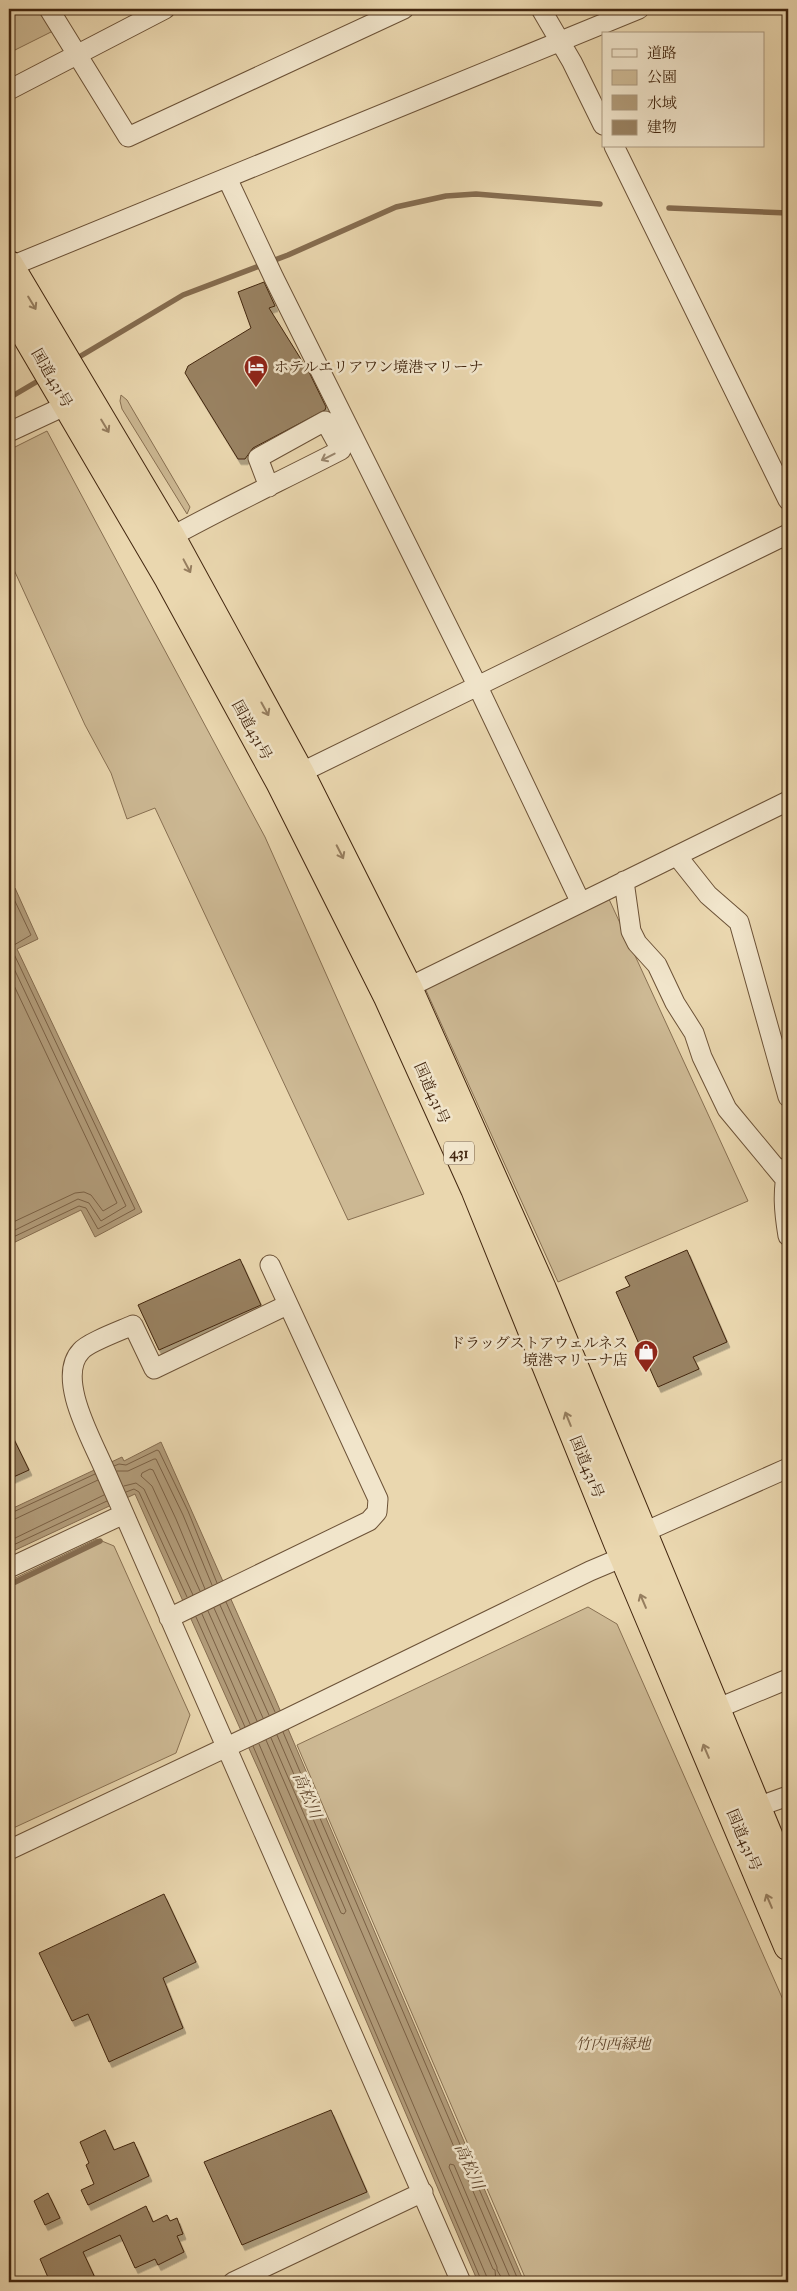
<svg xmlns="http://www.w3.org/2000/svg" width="797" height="2291" viewBox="0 0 797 2291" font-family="'IM FELL French Canon','Noto Serif JP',serif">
<defs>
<filter id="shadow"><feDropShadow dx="3" dy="5.5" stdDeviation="0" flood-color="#0004"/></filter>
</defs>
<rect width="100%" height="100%" fill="#ead7af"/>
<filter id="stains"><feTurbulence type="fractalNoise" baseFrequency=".004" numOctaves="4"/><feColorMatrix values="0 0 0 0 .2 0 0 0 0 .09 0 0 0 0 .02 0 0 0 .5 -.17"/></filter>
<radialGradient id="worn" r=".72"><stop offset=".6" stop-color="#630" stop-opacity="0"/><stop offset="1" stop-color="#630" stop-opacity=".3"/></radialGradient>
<path fill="#cdb994" stroke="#887052" d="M9,9H45L57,29L9,53Z
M121,395L127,400L190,507L187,514L122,409L120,401Z
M47,431L265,837L424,1194L348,1220L155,808L127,819L111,773L85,725L9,559V450Z
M608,897L748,1201L558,1282L425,988Z
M97,1539L114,1546L190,1715L176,1753L9,1830V1581Z
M588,1607L617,1624L788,2011V2282H527L297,1745Z"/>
<path fill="#b19b79" stroke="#856c4f" d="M15,888L38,939L17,949L142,1212L95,1237L81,1210L9,1245V891Z
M161,1442L274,1696L524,2282H478L260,1773L135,1494L9,1553V1510L122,1457L124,1461Z"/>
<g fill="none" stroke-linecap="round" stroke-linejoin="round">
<path stroke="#7a6044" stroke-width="1" d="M9,895L13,897L31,935L14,945L13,952L135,1209L98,1229L86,1208L79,1206L9,1239
M9,958L126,1206L101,1221L89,1203L78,1199L9,1233
M9,975L117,1203L103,1211L91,1195L84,1192L75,1193L9,1224
M114,1466L119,1464L126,1465L157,1450L159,1451L188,1511L217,1583
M117,1471H128L154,1459H156L183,1515L212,1585
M124,1486L136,1483L144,1489L193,1595
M126,1492L134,1489L139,1492L187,1597
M9,1514L95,1474
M9,1520L15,1519L98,1480
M9,1541L104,1495
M9,1547L107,1501
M200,1591L152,1486L141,1476L142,1473L150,1469L153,1470L176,1519L205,1589
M226,1602L275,1712
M220,1605L269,1715
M214,1608L263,1718
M208,1611L257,1721
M202,1614L250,1724
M196,1617L245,1727
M283,1732L519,2282
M277,1735L512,2282
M266,1740L341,1913L344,1914L346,1911L271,1738
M259,1744L489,2282
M253,1746L482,2282
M496,2282L495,2270L493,2269L449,2167L450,2164L454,2165L497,2267V2270L504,2282"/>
<path stroke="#856c4f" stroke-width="5.5" d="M669,208L788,213
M74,360L183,295L288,255L396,207L446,196L476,194L600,204
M9,398L43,378
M9,1585L100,1541"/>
</g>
<path fill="#998262" stroke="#42260f" filter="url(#shadow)" d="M264,282L275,306L269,308L309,372L326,407L325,410L253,448L245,459H238L185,373L188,366L251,328L238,292Z
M687,1250L727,1342L693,1357L699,1369L658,1387L616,1292L630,1286L625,1277Z
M240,1259L261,1305L159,1350L138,1305Z
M9,1429L29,1470L9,1479Z
M164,1894L196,1962L163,1978L183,2028L109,2062L88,2014L72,2021L39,1953Z
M331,2110L367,2192L242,2245L204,2162Z
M105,2130L114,2150L134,2142L149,2176L88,2205L81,2190L94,2184L86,2165L89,2163L80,2142Z
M48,2193L60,2218L45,2225L34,2201Z
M146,2206L153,2222L167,2215L170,2221L177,2218L183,2234L177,2236L184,2252L158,2265L155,2259L135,2268L120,2235L83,2252L97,2282H50L40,2259Z"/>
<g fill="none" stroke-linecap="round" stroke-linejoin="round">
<defs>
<path id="minor" d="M49,9L128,137L404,9
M541,9L572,62L603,125
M9,90L165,9
M614,146L788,500
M227,178L274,278L478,687L580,901
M9,267L639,9
M9,432L67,405
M171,537C227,506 285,479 341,450L325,421L258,458L269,487
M300,773L788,534
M677,856L708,895L739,922L788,1097
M624,881L631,931L637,943L657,965L675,1003L694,1033L702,1057L727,1109L785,1179
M397,993L788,801
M788,1166C782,1191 784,1212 788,1236
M287,1305L154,1369L133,1325C122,1330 87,1343 81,1351C56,1377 91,1438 103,1466L461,2282
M633,1537L788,1468
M9,1568L124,1514
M169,1618L369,1521L377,1512L378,1499L270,1265
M716,1709L788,1679
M757,1807L788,1796
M9,1850L284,1720L590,1571L635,1552
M233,2282L423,2192"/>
<path id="highway" d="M9,265L171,537L300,773L408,988L542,1289L788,1883
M9,306L169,579L280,782L388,997L475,1189L618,1543L788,1946"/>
</defs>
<use href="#minor" stroke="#6c5237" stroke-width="21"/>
<use href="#highway" stroke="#42260f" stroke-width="30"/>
<use href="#minor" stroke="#f1e5cb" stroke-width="19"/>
<use href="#highway" stroke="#ead7af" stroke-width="28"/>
</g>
<defs><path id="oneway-shaft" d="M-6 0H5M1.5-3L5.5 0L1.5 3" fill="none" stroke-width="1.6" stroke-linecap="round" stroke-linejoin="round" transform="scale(1.25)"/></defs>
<g stroke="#967e5f">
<use href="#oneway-shaft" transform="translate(32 303) rotate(59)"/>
<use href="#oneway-shaft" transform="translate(105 426) rotate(59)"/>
<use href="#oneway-shaft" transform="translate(187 566) rotate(62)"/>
<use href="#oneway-shaft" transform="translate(265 709) rotate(61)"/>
<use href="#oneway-shaft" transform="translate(340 852) rotate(63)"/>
<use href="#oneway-shaft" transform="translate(568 1419) rotate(-112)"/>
<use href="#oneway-shaft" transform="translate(643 1601) rotate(-113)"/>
<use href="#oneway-shaft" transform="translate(706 1751) rotate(-113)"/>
<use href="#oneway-shaft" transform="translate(769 1901) rotate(-113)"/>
</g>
<use stroke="#9a866d" href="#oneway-shaft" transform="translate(328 457) rotate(153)"/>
<defs>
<symbol id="hotel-pin" viewBox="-11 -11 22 30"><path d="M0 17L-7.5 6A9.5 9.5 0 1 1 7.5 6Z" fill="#8f2418" stroke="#f1e5cb"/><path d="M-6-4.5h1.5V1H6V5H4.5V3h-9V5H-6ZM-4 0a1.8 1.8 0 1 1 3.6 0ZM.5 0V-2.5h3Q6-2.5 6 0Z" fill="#fff"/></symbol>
<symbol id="shop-pin" viewBox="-11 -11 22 30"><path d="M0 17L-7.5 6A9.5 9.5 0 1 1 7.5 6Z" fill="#8f2418" stroke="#f1e5cb"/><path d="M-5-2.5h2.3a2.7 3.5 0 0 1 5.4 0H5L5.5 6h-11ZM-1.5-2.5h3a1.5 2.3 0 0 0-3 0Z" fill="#fff"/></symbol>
</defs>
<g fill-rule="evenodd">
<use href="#hotel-pin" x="242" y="353" width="28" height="38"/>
<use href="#shop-pin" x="632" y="1338" width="28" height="38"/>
</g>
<g text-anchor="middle" stroke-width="5" stroke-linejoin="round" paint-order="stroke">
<rect fill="#f1e5cb" stroke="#765f47" stroke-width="1" x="444" y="1141.5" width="30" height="23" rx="4"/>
<g font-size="14" font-weight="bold" fill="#42260f">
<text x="459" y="1158">431</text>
</g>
<g font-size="15" fill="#42260f" stroke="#f1e5cb" text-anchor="start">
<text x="274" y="372">ホテルエリアワン境港マリーナ</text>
<text x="628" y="1348" text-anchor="end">ドラッグストアウェルネス<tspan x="628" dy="17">境港マリーナ店</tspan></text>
</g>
<g font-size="15" fill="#42260f" stroke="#f1e5cb">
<text transform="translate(52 378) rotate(60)" y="5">国道431号</text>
<text transform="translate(252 730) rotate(61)" y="5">国道431号</text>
<text transform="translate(432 1093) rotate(66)" y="5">国道431号</text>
<text transform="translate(587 1467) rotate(68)" y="5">国道431号</text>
<text transform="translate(744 1840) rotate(67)" y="5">国道431号</text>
</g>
<g font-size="15" font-style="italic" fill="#5e432a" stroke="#f1e5cb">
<text x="613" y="2049">竹内西緑地</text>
</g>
<g font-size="16" font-style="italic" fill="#63492f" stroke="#f1e5cb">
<text transform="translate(308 1795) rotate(67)" y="6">高松川</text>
<text transform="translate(470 2166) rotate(66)" y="6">高松川</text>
</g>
</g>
<rect width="797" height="2291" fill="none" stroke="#ead7af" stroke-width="30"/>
<rect x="10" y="10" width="777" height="2271" fill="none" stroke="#42260f" stroke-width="2.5"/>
<rect x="15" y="15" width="767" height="2261" fill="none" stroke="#42260f"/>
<rect x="602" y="32" width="162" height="115" fill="#f1e5cb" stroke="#ab9980"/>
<rect x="612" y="49" width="25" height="8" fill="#f1e5cb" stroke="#ab9980"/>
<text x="647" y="58" font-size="15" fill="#42260f">道路</text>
<rect x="612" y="70" width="25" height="15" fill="#cdb994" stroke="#ab9980"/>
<text x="647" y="82" font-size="15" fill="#42260f">公園</text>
<rect x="612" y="95" width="25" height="15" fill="#b19b79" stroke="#ab9980"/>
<text x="647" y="108" font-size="15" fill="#42260f">水域</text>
<rect x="612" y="120" width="25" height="15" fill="#998262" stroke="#ab9980"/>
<text x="647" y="132" font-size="15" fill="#42260f">建物</text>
<rect width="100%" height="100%" filter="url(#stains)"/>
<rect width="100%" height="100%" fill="url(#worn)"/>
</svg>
